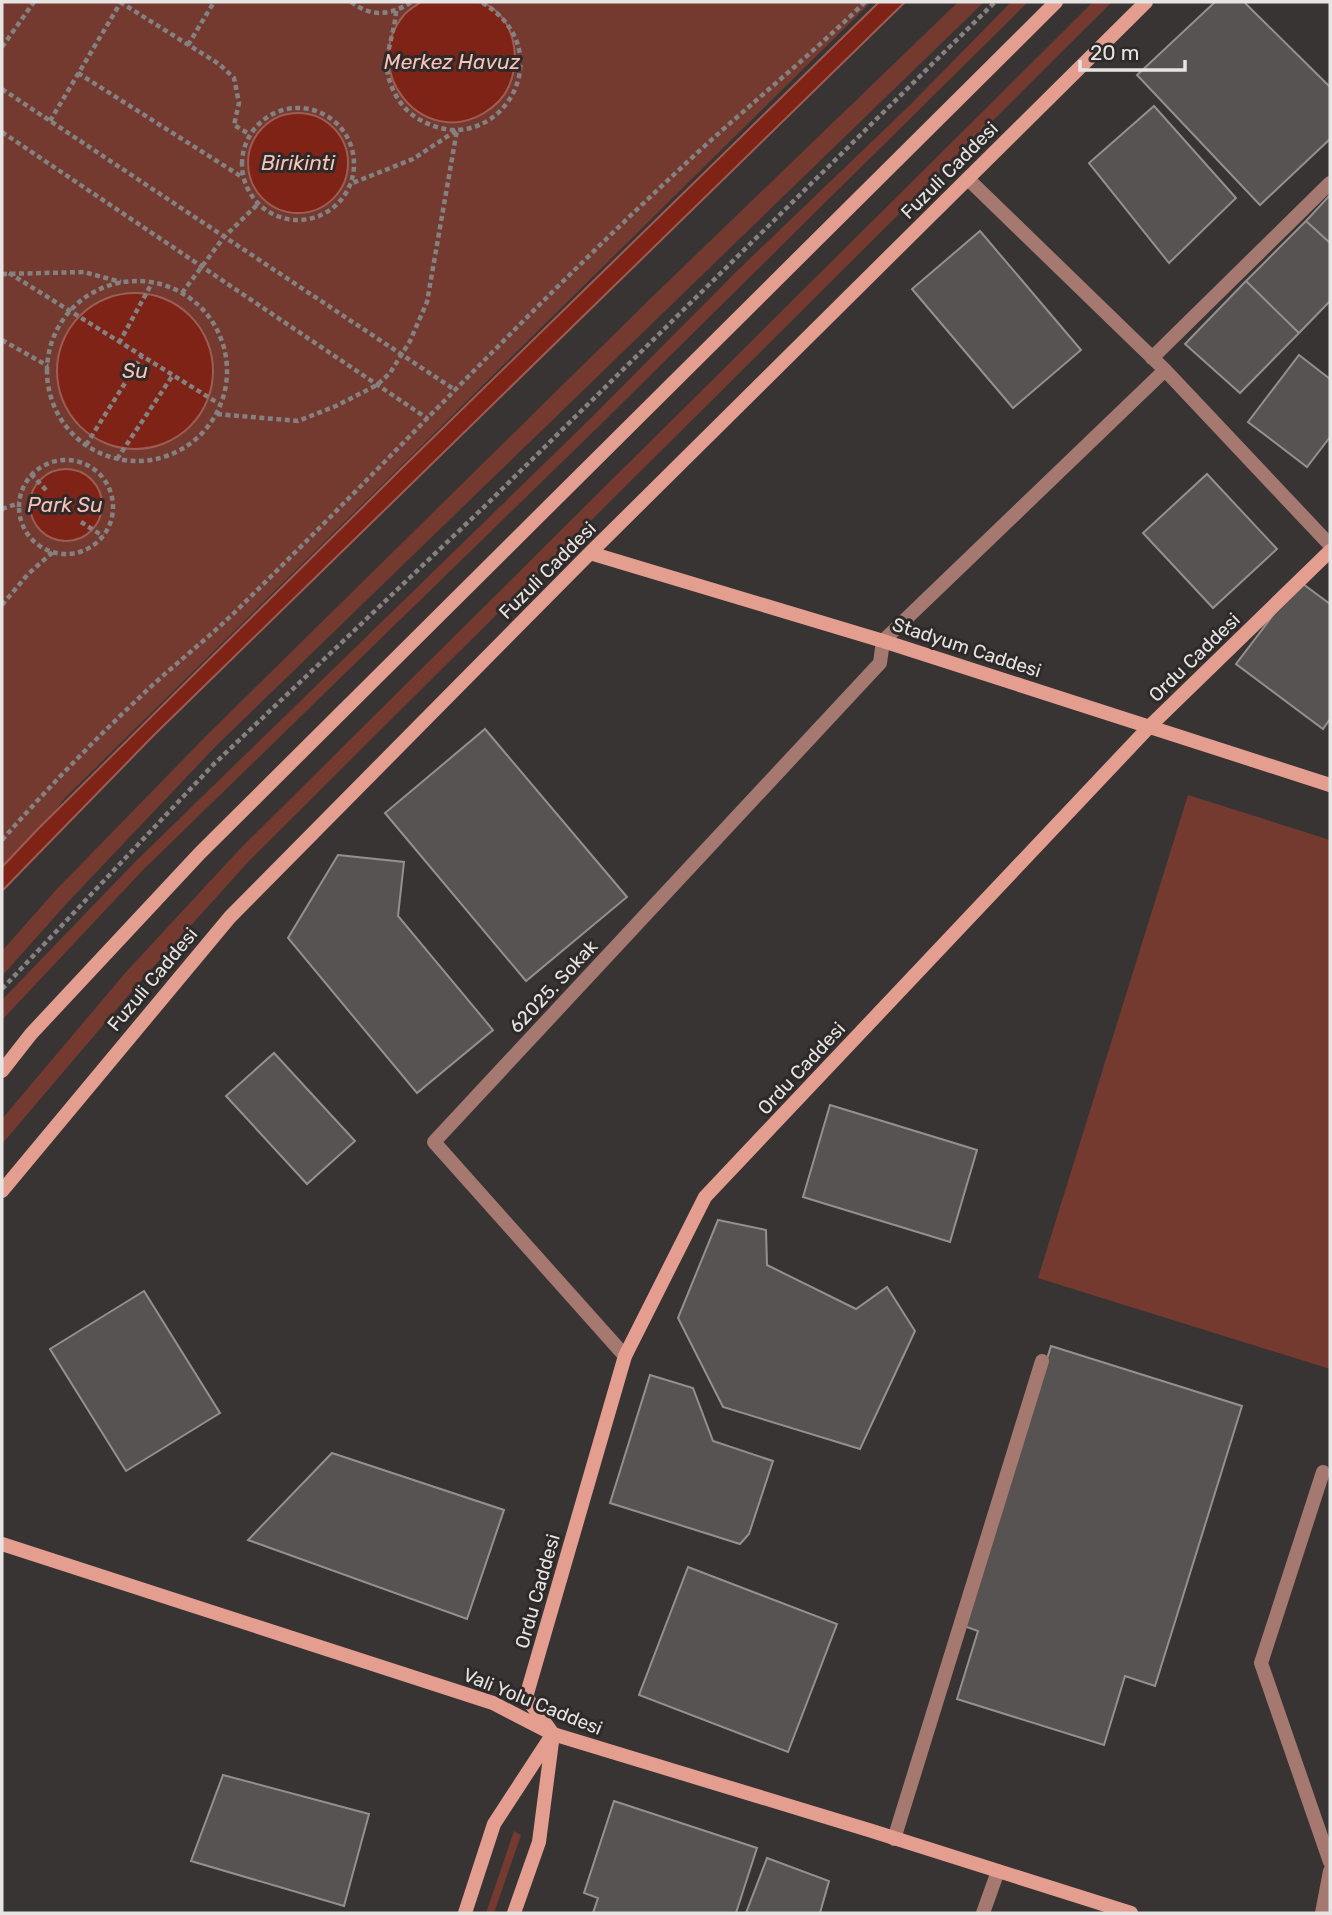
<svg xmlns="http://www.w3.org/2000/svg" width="1332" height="1915" viewBox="0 0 1332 1915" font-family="Rubik,sans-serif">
<rect width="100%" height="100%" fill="#383433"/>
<path fill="#743a30" d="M2,2H871L64,799L2,885Z
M958,2H984L216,746L68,902L2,976V951L56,890L206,736L651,298Z
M1011,2H1028L596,429L143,870L2,1020V1000L135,862L589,420L737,271L910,105Z
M1093,2H1112L249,861L138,984L2,1144V1119L126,972L239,850Z
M1188,795L1330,840V1369L1038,1278Z
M514,1831L521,1835L494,1913H486Z"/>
<path fill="#7e2316" stroke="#9e5d54" stroke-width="2" d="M421,2C433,2 476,0 484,3C515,18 521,58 509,86C504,98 494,107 484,113C422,150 358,69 404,15C408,10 415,6 421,2Z
M879,2H905L153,736L2,891V867L38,829L405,465Z
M248 163a50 50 0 1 1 100 0a50 50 0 1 1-100 0Z
M57 371a78 78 0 1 1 156 0a78 78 0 1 1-156 0Z
M30 505a36 36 0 1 1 72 0a36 36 0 1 1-72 0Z"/>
<path fill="#575352" stroke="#95908f" stroke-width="2" d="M1215,2H1244L1330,87V139L1260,205L1137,75Z
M1154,106L1236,198L1169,263L1089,163Z
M1330,195V243L1306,221Z
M1306,221L1330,243V301L1299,333L1246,281Z
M980,231L1081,350L1013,408L912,289Z
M1246,281L1299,333L1240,393L1185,344Z
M1299,355L1330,379V437L1307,467L1248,422Z
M1207,474L1277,549L1213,608L1143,533Z
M1299,581L1330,604V719L1323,729L1236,664Z
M485,729L627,897L526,981L385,813Z
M338,855L404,862L398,916L493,1030L417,1093L288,938Z
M274,1053L355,1141L307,1184L226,1096Z
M830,1105L977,1150L950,1242L803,1197Z
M718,1220L766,1230L767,1265L856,1309L887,1287L915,1331L860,1449L723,1407L678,1318Z
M144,1291L220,1413L126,1471L50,1349Z
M1051,1346L1242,1406L1155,1686L1125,1676L1104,1745L957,1699L978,1631L964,1626Z
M650,1375L693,1388L713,1441L773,1461L749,1534L740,1544L610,1503Z
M332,1453L504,1510L467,1619L248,1540Z
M688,1567L837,1624L788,1752L639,1695Z
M223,1775L369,1814L344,1906L191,1861Z
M614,1801L757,1848L736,1913H593L598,1898L584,1893Z
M767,1858L829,1881L820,1913H746Z"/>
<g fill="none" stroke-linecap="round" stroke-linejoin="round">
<path stroke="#848180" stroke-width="4.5" stroke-dasharray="5 3.5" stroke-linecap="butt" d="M120,2L219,64L234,78L239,103L234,125L249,134
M351,2C373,18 390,15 412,2
M396,11C395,33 384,53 388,75C392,92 402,109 417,118C495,167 568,52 481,2
M188,45L214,2
M2,47L34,2
M78,73L242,177
M2,89L455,390
M242 164a56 56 0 1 1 112 0a56 56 0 1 1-112 0Z
M50,121L121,2
M2,132L428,419
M9,273L221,405
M2,274L84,272L121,282
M47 371a90 90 0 1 1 180 0a90 90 0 1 1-180 0Z
M182,293L224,237L258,204
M2,340L48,366
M119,343L152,283
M217,414L298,421L336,406L377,385L390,373L410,341L427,302L457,130L413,159L350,184
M86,445L142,356
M117,459L173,375
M19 507a47 47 0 1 1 94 0a47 47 0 1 1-94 0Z
M31,474L47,491
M2,509L19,503
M81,522L103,536
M2,605L28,574L53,552
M2,840C46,790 92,742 141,696C171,667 205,641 235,612C385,465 527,311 681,168C741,111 806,60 865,2
M2,989L213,765L484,507L995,2"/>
<path stroke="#a57870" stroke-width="14" d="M1323,1472L1261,1663L1330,1862
M894,1839L1042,1361
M1322,1913L1330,1871"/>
<path stroke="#a57870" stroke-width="14" d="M968,179L1165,370L1330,545
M1152,358L1330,183
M625,1356L434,1142L880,663L883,641L1165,370
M983,1913L998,1871"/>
<path stroke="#e49e90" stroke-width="14" d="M590,553L883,641L1330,785
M2,1071L31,1034L200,853L1056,2
M2,1191L230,917L590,553L1146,2
M2,1544L493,1703L553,1734L872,1831L1131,1913
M465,1913L494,1824L550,1738
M514,1913L539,1842L553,1734L526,1697L625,1356L705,1197L1150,726L1330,551"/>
</g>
<g text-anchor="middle" stroke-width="6" stroke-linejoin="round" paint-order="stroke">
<g font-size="19" fill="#e7e5e4" stroke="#2e2a29">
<text transform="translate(949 170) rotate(-45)" y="7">Fuzuli Caddesi</text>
<text transform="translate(547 570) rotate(-45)" y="7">Fuzuli Caddesi</text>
<text transform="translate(967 647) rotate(18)" y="7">Stadyum Caddesi</text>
<text transform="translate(1194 657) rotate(-44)" y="7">Ordu Caddesi</text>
<text transform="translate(152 979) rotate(-50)" y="7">Fuzuli Caddesi</text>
<text transform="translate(553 986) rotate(-47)" y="7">62025. Sokak</text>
<text transform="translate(801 1068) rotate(-47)" y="7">Ordu Caddesi</text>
<text transform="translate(537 1591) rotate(-74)" y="7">Ordu Caddesi</text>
<text transform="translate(533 1701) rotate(22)" y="7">Vali Yolu Caddesi</text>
</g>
<g font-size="21" font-style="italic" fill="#f7c2b7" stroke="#2e2a29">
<text x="452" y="69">Merkez Havuz</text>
<text x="298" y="170">Birikinti</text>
<text x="135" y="378">Su</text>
<text x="65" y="512">Park Su</text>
</g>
</g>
<rect width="1332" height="1915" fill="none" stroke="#e7e5e4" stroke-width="7"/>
<path d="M1080 60v10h105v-10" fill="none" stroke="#e7e5e4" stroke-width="3.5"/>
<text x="1090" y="60" font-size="21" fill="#e7e5e4" stroke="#2e2a29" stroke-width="5" paint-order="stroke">20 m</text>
</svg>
